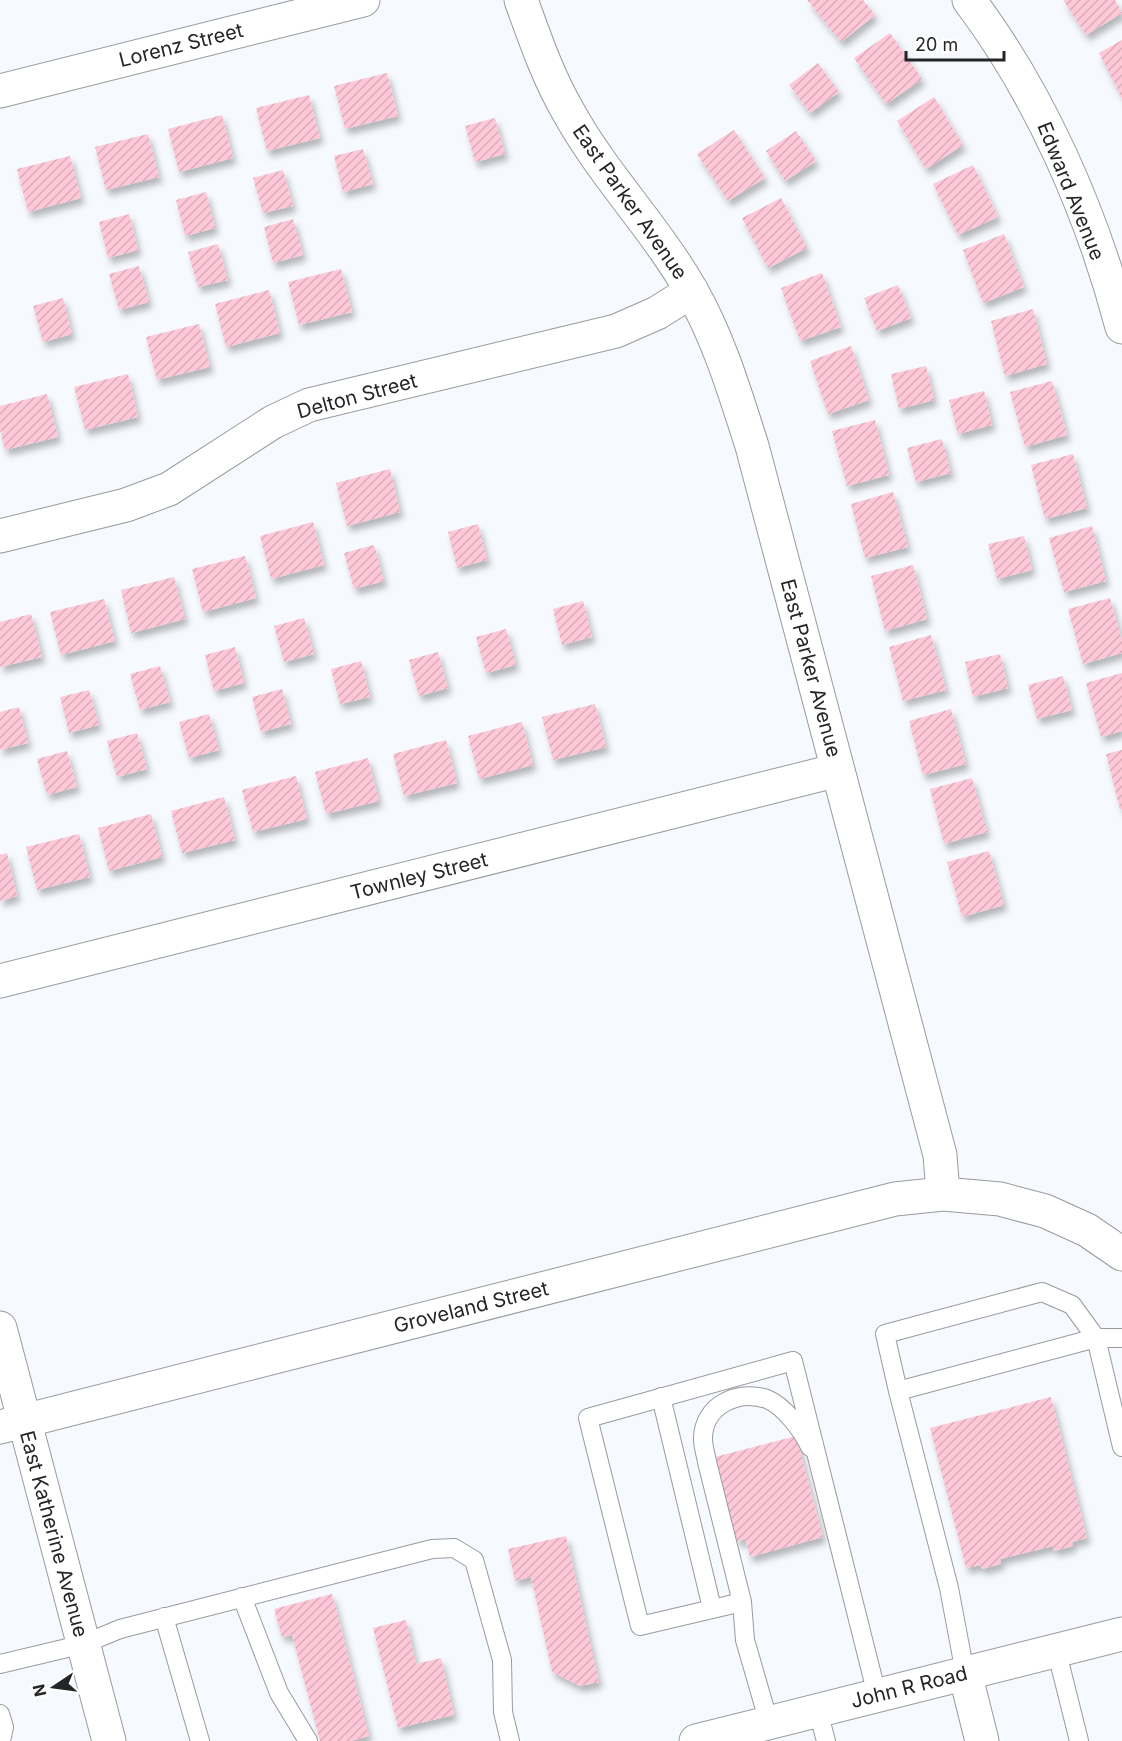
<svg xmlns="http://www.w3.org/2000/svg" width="1122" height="1741" viewBox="0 0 1122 1741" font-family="Inter,sans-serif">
<defs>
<pattern id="building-hatch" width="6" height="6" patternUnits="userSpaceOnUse" patternTransform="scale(1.5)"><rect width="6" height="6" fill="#fec8d9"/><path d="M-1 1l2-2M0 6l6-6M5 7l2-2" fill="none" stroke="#daacba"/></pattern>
<filter id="shadow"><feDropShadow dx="3.5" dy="6" stdDeviation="3" flood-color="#0004"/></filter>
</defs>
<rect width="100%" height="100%" fill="#f6f9fe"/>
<path fill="url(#building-hatch)" filter="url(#shadow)" d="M807,0H863L875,15L841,42Z
M1063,0H1115L1122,13L1086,35Z
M890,33L922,79L886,104L854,58Z
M1122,40V98L1099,53Z
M818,63L839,92L810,113L789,85Z
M387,73L398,116L345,129L334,86Z
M309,95L320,138L267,151L256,108Z
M934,97L963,145L926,169L897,121Z
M222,115L233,158L179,172L168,129Z
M495,118L505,154L475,162L465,126Z
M734,130L765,178L728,201L697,154Z
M796,131L816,161L785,181L766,151Z
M148,134L159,177L106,190L95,147Z
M363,149L373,184L343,192L334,156Z
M70,156L81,198L28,212L17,169Z
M973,165L998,217L958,235L933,184Z
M283,170L293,206L263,213L253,178Z
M206,192L215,228L185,236L176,200Z
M781,198L807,248L768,268L742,218Z
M129,214L138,250L108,258L99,222Z
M293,219L303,255L273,263L264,227Z
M1004,234L1024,287L983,303L963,250Z
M218,244L228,280L198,287L188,252Z
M139,266L149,302L119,310L109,274Z
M341,269L352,312L299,325L288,282Z
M822,273L841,327L800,341L781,288Z
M898,285L911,318L877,331L864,298Z
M269,290L280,333L226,347L215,304Z
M63,298L72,334L43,342L33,306Z
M1033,309L1047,364L1005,376L991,321Z
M199,324L210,367L157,380L146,337Z
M851,346L869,400L828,414L810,361Z
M926,366L934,400L899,409L891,374Z
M128,374L138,417L85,430L74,387Z
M1052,381L1067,435L1025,447L1010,392Z
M984,391L992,425L958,434L949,400Z
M47,394L58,437L5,450L0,430V406Z
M875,420L889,475L847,486L832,431Z
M942,439L951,473L916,482L907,448Z
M1073,454L1087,508L1045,519L1031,465Z
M390,469L400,512L347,526L336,483Z
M893,492L908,547L865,558L851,504Z
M313,522L324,565L271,579L260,536Z
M478,524L487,560L457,568L448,532Z
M1092,526L1106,581L1064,592L1049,538Z
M1024,536L1032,570L997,579L988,544Z
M374,545L384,581L354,589L344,553Z
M245,556L256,598L203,612L192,569Z
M913,565L927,619L885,631L871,576Z
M174,577L185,619L131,633L121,590Z
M1110,598L1122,641V653L1083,664L1068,609Z
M104,599L115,641L61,655L50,612Z
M583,601L592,637L562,645L553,609Z
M31,614L42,657L0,667V622Z
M304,618L314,654L284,662L274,626Z
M506,629L516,665L486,673L476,637Z
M931,635L946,690L903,701L889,647Z
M235,647L244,683L214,691L205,655Z
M438,652L448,688L419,696L409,660Z
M1000,654L1008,688L973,697L965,662Z
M361,661L370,697L340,704L331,669Z
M160,666L170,702L140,710L130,674Z
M1122,673V731L1101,737L1086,683Z
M1063,676L1072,710L1037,719L1028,685Z
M282,689L291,724L261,732L252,697Z
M89,690L99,725L69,733L60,697Z
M595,704L606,747L553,760L542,717Z
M19,707L28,743L0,750V712Z
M951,709L966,764L923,775L909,721Z
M209,714L219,750L189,758L179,722Z
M522,722L533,765L479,779L468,736Z
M137,733L147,769L117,777L107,741Z
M446,740L457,783L404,796L393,754Z
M1122,750V809H1120L1106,754Z
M67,751L77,787L47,795L37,759Z
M368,758L379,801L326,814L315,772Z
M296,776L307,819L253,832L242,790Z
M972,778L987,832L944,844L930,789Z
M224,797L235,840L182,853L171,811Z
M151,814L162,857L109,871L98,828Z
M79,834L90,877L37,890L26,847Z
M989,851L1004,905L962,917L947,862Z
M7,853L17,896L0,901V855Z
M1051,1397L1087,1538L1072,1542L1073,1546L1054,1551L1053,1546L1000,1559L1001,1564L982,1569L981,1565L966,1568L930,1428Z
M796,1436L823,1537L750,1557L745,1539L737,1542L715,1457Z
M566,1536L599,1682L580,1686L552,1672L531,1577L515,1581L508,1549Z
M332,1594L369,1736L350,1741H320L292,1635L282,1637L274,1609Z
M406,1620L416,1664L441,1658L454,1715L398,1728L373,1628Z"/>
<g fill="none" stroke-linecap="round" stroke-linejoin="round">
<defs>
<path id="lane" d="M898,1391L885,1334L1042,1292L1072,1305L1096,1338L1122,1447
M661,1397L712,1608
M242,1597L279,1693L308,1741
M742,1602L707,1462C706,1455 703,1447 703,1439C703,1406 737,1389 767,1399C784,1406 803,1431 810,1447
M164,1617L200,1741
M1056,1649L1079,1741
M0,1664L84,1644L120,1629L432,1549L454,1548L474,1560L502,1660L503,1712L510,1741
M965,1673L949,1588L898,1391L1096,1338H1122
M818,1711L826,1741
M0,1714L4,1727L1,1741
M769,1723L745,1640L742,1602L640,1626L588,1418L793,1361L877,1695"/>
<path id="street" d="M521,0C535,39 548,77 569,113C604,176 655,227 691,290C719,339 735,393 752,446L940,1155L943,1194
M969,0C1040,94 1092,213 1122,327
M0,91L363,0
M0,536L126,505L169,489L273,422L309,405L616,331L657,313L692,291
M0,981L838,770
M0,1328L109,1741
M0,1427L895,1199L943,1194L1000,1199L1045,1211L1087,1230L1122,1254
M965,1673L982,1741"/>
<path id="secondary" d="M696,1741L1122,1634"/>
</defs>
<use href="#lane" stroke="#989a9e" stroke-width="20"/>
<use href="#street" stroke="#989a9e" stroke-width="35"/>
<use href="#secondary" stroke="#989a9e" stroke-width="35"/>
<use href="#lane" stroke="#fff" stroke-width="18"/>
<use href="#street" stroke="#fff" stroke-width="33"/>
<use href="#secondary" stroke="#fff" stroke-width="33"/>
</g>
<g text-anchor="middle" stroke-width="4.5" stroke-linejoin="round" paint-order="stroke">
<g font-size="20" fill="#242526" stroke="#fff">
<text transform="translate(181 45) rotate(-14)" y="7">Lorenz Street</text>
<text transform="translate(1071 191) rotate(68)" y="7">Edward Avenue</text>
<text transform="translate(630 202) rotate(55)" y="7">East Parker Avenue</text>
<text transform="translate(357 396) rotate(-15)" y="7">Delton Street</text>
<text transform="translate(811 668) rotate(75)" y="7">East Parker Avenue</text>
<text transform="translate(419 876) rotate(-14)" y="7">Townley Street</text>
<text transform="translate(471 1307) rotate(-14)" y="7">Groveland Street</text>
<text transform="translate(54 1534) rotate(75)" y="7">East Katherine Avenue</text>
<text transform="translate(909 1687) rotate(-14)" y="7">John R Road</text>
</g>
</g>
<g transform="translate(54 1687) rotate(257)" stroke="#ffffff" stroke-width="4.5" paint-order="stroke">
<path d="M0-4.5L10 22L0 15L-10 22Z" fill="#242526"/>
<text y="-9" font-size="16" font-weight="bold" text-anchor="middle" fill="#242526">N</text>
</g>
<path d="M906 51v9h98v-9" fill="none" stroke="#242526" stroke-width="3"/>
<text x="915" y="51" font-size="18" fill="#242526" stroke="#ffffff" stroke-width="4.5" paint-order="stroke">20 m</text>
</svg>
